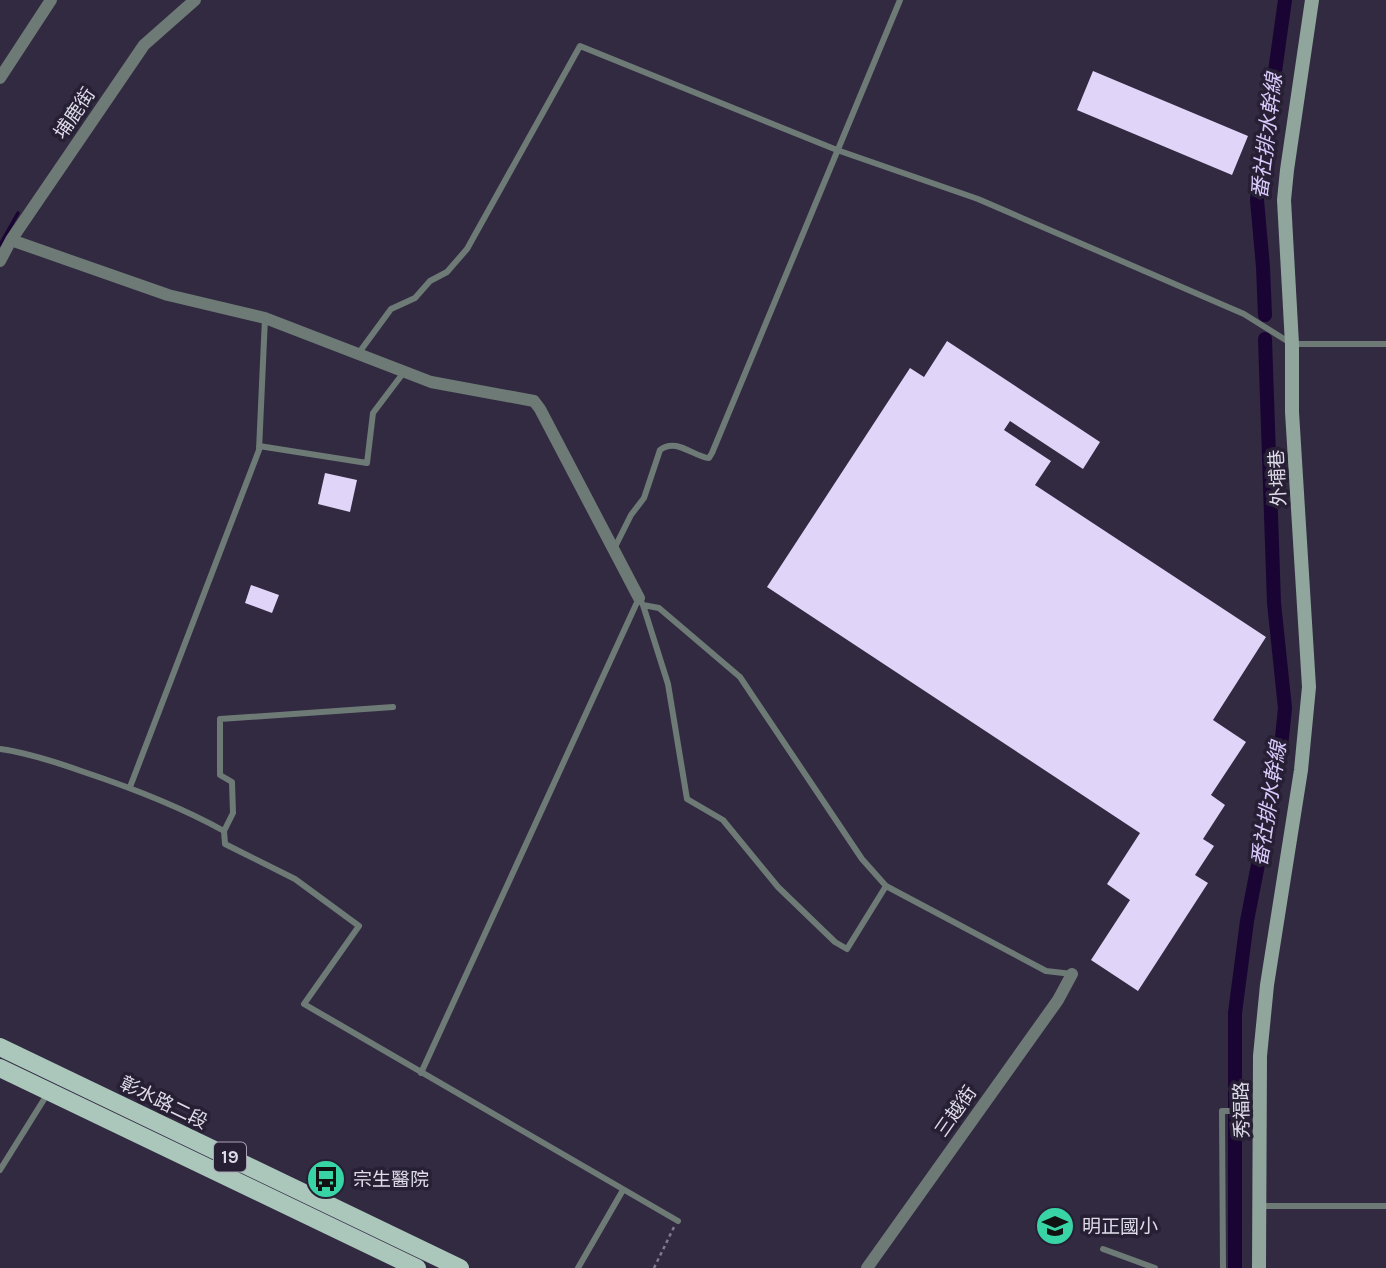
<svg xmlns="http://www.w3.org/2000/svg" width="1386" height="1268" viewBox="0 0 1386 1268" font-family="Karla,'Noto Sans TC',sans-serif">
<rect width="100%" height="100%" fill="#312a40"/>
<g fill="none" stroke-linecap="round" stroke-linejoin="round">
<path stroke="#1a0434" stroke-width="3.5" d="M0,245L18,213"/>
<path stroke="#1a0434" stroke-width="14" d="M1265,315L1263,267L1257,200L1285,0
M1235,1268V1013L1247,921L1281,747L1285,708L1274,603L1265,339"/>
</g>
<path fill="#e0d4f9" d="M1093,71L1248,136L1232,175L1077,110Z
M947,341L1100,442L1083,469L1010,421L1004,430L1051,461L1035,485L1266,637L1213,720L1246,742L1211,795L1225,805L1203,839L1214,846L1195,875L1208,883L1138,991L1091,960L1130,900L1107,884L1140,833L767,587L910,368L924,377Z
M325,473L357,480L350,512L318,504Z
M251,585L279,595L272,613L245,603Z"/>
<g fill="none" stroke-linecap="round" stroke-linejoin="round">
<path stroke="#807a8c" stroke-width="2.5" stroke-dasharray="3.5 3.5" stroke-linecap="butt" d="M654,1268L674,1227"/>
<path stroke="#6d7a75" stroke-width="6" d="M358,354L391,309L415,298L430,281L447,272L467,249L580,46L837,150L978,199L1244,314L1292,344H1386
M259,446L367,463L373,413L404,372
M614,549L631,515L644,498L660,450C676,437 694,457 709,458L712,453L900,0
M643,605L668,684L687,799L723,820L778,887L835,942L847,949L886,886
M0,749C29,753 56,762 84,772C132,788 179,806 224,831L225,844L295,879L359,926L304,1004L678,1221
M130,787L259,450L265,318
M224,831L233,813L232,782L220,775V719L393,707
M421,1073L639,598L643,605L659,608L740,677L862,859L886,886L1046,971L1072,974
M0,1170L48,1093
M1261,1206H1386
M1103,1249L1155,1268
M578,1268L623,1190
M1223,1268L1222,1111H1259"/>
<path stroke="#6d7a75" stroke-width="12" d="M0,78L51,0
M11,240L168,295L265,318L431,382L534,401L540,409L639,598
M0,261L11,240L144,45L195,0
M867,1268L1058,1000L1072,974"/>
<path stroke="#90a59c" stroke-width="14" d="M1259,1268L1260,1056L1267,985L1301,770L1309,687L1292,412V344L1284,200L1287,170L1312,0"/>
<path stroke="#abc7bb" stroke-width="18" d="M0,1047L460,1268
M0,1068L417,1268"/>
</g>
<defs>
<symbol id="bus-disc" viewBox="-11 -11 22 22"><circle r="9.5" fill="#38d4a6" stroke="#272035"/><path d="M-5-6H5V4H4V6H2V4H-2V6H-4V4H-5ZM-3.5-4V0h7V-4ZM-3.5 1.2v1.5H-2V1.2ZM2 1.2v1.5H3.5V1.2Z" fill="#111"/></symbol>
<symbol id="school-disc" viewBox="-11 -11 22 22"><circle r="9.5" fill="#38d4a6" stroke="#272035"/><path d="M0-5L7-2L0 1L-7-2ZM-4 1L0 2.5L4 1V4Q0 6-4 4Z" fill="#111"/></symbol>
</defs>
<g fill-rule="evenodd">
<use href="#bus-disc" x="304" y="1157" width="44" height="44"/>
<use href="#school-disc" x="1033" y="1204" width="44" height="44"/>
</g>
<g text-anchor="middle" stroke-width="7" stroke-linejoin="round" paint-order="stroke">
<rect fill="#272035" stroke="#a8a3b3" stroke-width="2" x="214" y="1142.5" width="32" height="29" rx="5"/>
<g font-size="18" font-weight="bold" fill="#dfdbe9">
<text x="230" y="1163">19</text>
</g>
<g font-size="19" fill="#dfdbe9" stroke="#272035">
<text transform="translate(74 113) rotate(-56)" y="7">埔鹿街</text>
<text transform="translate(1277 478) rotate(-93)" y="7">外埔巷</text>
<text transform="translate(164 1102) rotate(26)" y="7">彰水路二段</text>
<text transform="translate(1241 1110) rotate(-91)" y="7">秀福路</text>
<text transform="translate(955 1111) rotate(-55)" y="7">三越街</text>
</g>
<g font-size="19" fill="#dfdbe9" stroke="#272035" text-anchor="start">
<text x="353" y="1186">宗生醫院</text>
<text x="1082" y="1233">明正國小</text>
</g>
<g font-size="21" font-style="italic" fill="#dacafc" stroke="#272035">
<text transform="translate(1267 136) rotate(-83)" y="7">番社排水幹線</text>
<text transform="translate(1269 804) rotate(-81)" y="7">番社排水幹線</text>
</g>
</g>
</svg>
